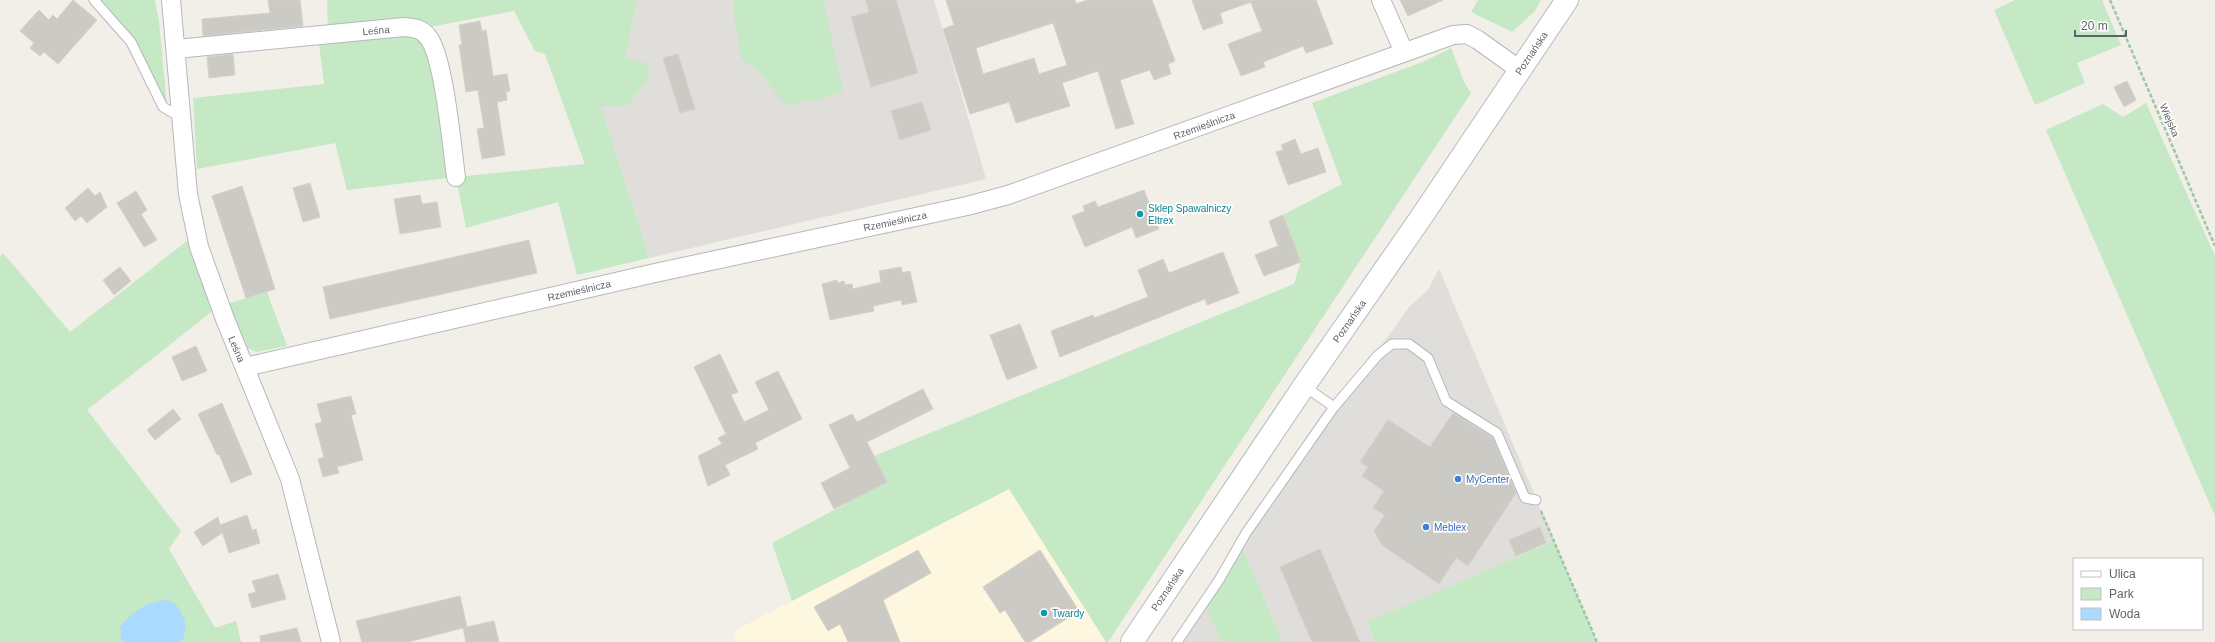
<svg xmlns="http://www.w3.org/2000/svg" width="2215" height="642" viewBox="0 0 2215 642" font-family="Arial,sans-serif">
<rect width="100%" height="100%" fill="#f1efe8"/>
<path fill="#fef7e0" d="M1009,489L1106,642H737L734,631Z"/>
<path fill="#e0deda" d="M637,0H934L986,179L649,258L601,106L626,107L625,58Z
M1439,269L1554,541L1367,622L1375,642H1283L1240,543L1409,307L1428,290Z
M1204,602L1221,642H1177Z"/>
<path fill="#c5e8c5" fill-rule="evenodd" d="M94,0H155L159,21L167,106L131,42Z
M327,0H637L625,58L649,64L648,79L626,107L601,106L649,258L577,275L558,202L466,228L456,177L347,190L335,143L197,169L193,98L324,84L318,36L328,34ZM514,11L535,51L545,54L585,164L456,177L433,45L419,29Z
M734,0H823L843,91L827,97L785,105L760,72L741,59L734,14Z
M1478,0H1541L1535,11L1512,32L1471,12Z
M2015,0H2102L2121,45L2077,63L2085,83L2035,105L1994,10Z
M1451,48L1464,82L1471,93L1108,642H1106L1009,489L792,601L772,543L887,482L874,456L1294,284L1301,261L1283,215L1342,184L1312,103L1425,61Z
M2146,103L2215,256V516L2046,130L2103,104L2123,117Z
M196,234L220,306L267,292L287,346L257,352L236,344L219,306L87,410L181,531L169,549L215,628L236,621L241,642H0V256L3,253L70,332Z
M1554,541L1597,642H1375L1367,622Z
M1240,543L1283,642H1221L1204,602Z"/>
<path fill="#aadaff" d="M167,600C183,605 191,629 181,642H122L120,627C135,610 144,603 167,600Z"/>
<path fill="#cccac5" stroke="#d6d1c6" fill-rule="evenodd" d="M73,0L97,20L58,64L44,52L40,56L30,48L34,43L20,31L39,10L49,20L53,15L57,19Z
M268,0H300L303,26L203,36L202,19L270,13Z
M866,0H896L918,73L871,87L851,17L869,12Z
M946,0H1075L1076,4L1087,0H1152L1175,61L1168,64L1171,74L1162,77L1154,80L1150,70L1120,80L1134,124L1116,129L1098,71L1062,83L1070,106L1016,123L1009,102L970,114L943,29L954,25ZM1053,23L1067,65L1039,74L1034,58L983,74L976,48Z
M1192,0H1250L1251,2L1220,13L1223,23L1203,30Z
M1250,0H1316L1333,44L1306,53L1303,46L1263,62L1265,67L1241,76L1228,44L1262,31Z
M1400,0H1443L1408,16Z
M480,21L482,31L486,30L493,76L507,74L510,91L506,92L507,100L497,102L505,155L482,159L477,129L484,128L478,90L466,92L459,45H462L459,25Z
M233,54L235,75L209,78L207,57Z
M678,54L695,109L680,113L663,58Z
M2127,81L2136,100L2124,107L2114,87Z
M922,102L931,130L900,140L891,111Z
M1295,139L1301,154L1318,148L1326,172L1288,185L1276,152L1283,150L1281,145Z
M310,183L320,217L303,222L293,188Z
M242,186L275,289L246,298L212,196Z
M88,188L95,196L100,192L107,207L87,223L81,216L75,221L65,208Z
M1144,190L1159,229L1136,238L1132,227L1085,247L1072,216L1085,211L1083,206L1095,201L1098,207Z
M136,191L147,210L141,214L157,240L144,247L117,203Z
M420,195L422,204L437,202L441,227L400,234L394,199Z
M1283,215L1301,262L1264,276L1255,255L1278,246L1269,221Z
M529,240L537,273L330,319L323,287Z
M1223,252L1239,293L1207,305L1205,299L1060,357L1051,331L1093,315L1094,318L1148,297L1138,270L1163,259L1169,273Z
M120,267L131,281L114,295L103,280Z
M901,267L902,273L910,271L917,302L902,305L901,300L873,306L874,311L830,320L822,284L837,280V283L844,281L845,285L852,284L853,289L881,282L879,271Z
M1020,324L1037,368L1007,380L990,335Z
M196,346L207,371L182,381L172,357Z
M720,354L738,392L731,395L744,422L769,410L755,382L778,371L802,419L755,443L758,449L725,465L730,475L708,486L698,456L722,444L718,438L726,434L694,367Z
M923,389L933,409L867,442L887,482L834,509L821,483L850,468L829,425L852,414L857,422Z
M351,396L356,414L351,415L363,460L337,467L339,473L323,477L318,459L324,457L315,424L322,422L317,404Z
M222,403L252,474L231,483L219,454L217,455L198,414Z
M173,409L181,419L155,440L147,430Z
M1453,413L1493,438L1516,493L1468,566L1456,558L1439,584L1382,545L1374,531L1385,515L1373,508L1384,491L1362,476L1368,467L1360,462L1388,420L1430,447Z
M247,515L252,530L256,529L260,543L229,553L220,525L222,533L203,546L194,532L218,517L220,525Z
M1540,527L1546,543L1516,556L1509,540Z
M1320,549L1360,642H1312L1280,567Z
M918,550L931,573L883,600L900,642H848L840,624L828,631L814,607Z
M1040,550L1079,611L1030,642H1025L1005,610L1000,613L983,587Z
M278,574L286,599L252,608L248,594L256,592L252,581Z
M460,596L467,627L494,621L499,642H466L463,628L408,642H362L356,621Z
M297,628L301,642H261L260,636Z"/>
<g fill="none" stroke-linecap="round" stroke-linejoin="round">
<defs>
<path id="lane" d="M94,0L131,42L163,107L182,118
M1304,386L1334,407L1378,355L1392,344H1409L1428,358L1446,401L1497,433L1525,498L1536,500
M1177,642L1219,580L1246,533L1334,407"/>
<path id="street" d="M171,0L188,194L199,247L225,319L290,479L331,642
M1381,0L1404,52
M176,49L404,27C414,28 421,28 428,37C444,56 452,148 456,177
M245,367L655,273L967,206L1008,195L1453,35L1467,34L1478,40L1520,70"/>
<path id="secondary" d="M1132,642L1304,386L1420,219L1567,0"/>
</defs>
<use href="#lane" stroke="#b5b8bc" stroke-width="11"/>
<use href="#street" stroke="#b5b8bc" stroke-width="20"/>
<use href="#secondary" stroke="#b6babf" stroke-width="24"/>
<path stroke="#9cc7a9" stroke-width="2.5" stroke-dasharray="4 2" stroke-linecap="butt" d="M2110,0L2215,246
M1541,511L1597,642"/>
<use href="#lane" stroke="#fff" stroke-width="9"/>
<use href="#street" stroke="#fff" stroke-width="18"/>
<use href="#secondary" stroke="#fff" stroke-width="22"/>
</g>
<g fill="#0f9aa8" stroke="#fff" stroke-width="1.5">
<circle cx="1140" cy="214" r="4"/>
<circle cx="1044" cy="613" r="4"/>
</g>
<g fill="#3f7fe0" stroke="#fff" stroke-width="1.5">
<circle cx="1458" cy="479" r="4"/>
<circle cx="1426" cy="527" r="4"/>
</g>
<g text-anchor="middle" stroke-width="3.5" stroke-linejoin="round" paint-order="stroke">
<g font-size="10" fill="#5f6368" stroke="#fff">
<text transform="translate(376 30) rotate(-5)" y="4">Leśna</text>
<text transform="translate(1531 53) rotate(-56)" y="4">Poznańska</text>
<text transform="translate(2170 120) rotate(67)" y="4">Wiejska</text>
<text transform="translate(1204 125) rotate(-20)" y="4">Rzemieślnicza</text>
<text transform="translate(895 221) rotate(-12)" y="4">Rzemieślnicza</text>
<text transform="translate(579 290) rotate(-13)" y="4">Rzemieślnicza</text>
<text transform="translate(1349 321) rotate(-55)" y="4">Poznańska</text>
<text transform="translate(237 349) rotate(67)" y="4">Leśna</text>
<text transform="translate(1167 589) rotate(-56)" y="4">Poznańska</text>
</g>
<g font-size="10" fill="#0d838f" stroke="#fff" text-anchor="start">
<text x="1148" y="212">Sklep Spawalniczy<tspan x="1148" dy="12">Eltrex</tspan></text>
<text x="1052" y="617">Twardy</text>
</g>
<g font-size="10" fill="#366cbe" stroke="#fff" text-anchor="start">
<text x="1466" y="483">MyCenter</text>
<text x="1434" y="531">Meblex</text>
</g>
</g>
<rect x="2073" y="558" width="130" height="72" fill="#ffffff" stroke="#bfc1c3"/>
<rect x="2081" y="571" width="20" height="6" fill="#ffffff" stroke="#bfc1c3"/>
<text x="2109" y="578" font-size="12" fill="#5f6368">Ulica</text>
<rect x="2081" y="588" width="20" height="12" fill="#c5e8c5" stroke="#bfc1c3"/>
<text x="2109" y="598" font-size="12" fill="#5f6368">Park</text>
<rect x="2081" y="608" width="20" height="12" fill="#aadaff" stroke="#bfc1c3"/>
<text x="2109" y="618" font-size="12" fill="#5f6368">Woda</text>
<path d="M2075 30v6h51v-6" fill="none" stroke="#5f6368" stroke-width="2"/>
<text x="2081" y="30" font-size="12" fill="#5f6368" stroke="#ffffff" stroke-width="3" paint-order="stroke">20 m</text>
</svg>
